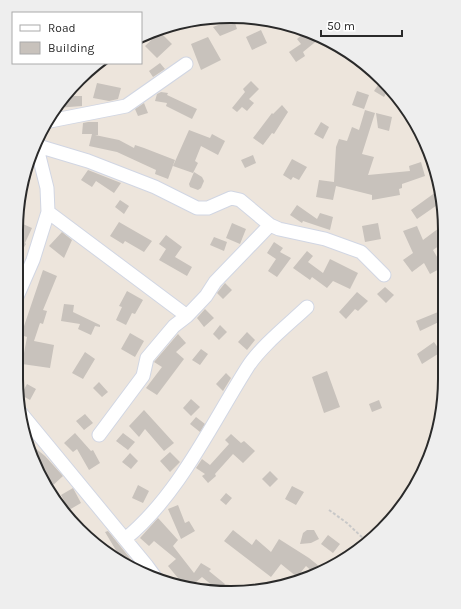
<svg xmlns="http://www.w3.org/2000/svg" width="461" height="609" viewBox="0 0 461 609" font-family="Karla,sans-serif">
<rect width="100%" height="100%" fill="#ede5dc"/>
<path fill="#c8c2bc" d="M231,20H234L237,29L220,36L213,27Z
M261,30L267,43L252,50L246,37Z
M160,32L172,44L157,58L145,46Z
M304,33L319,39L303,52L305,56L296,62L289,52L301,44L297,39Z
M208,37L221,60L201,70L191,44Z
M160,63L165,69L153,77L149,71Z
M251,81L259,89L249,99L254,103L247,111L242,107L237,112L232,108L245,92L243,89Z
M380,82L388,90L384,97L374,91Z
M97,83L121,88L118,99L109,101L93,98Z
M357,91L369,95L364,109L352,105Z
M161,92L168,93L167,95L197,109L192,119L166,106L167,103L155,101L157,94Z
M64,96H82V106L56,108Z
M144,103L148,113L138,116L135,109Z
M282,105L288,112L274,134L272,133L263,145L253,138L272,113L273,114Z
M365,110L375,113L362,154L374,157L368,175L410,171L409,166L421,162L425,176L402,184V188L399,189L400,195L372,200V195L336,186L333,200L316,197L319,180L334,182L336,147L339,139L347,141L352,127L359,130Z
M376,113L392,117L389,131L378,128Z
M88,122H98V135H95L119,140L134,148L135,145L144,148L175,160L168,179L155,174L156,170L117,152L89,146L92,134H82L83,123Z
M321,122L329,127L323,139L314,134Z
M189,130L210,138L212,134L225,141L218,155L201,146L195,161L198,163L193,173L173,166Z
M253,155L256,163L245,168L241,160Z
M292,159L307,167L299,180L293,177L291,180L283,175Z
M88,170L121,183L114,193L96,181L92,187L81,180Z
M194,172L202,177L204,181L201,188L198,190L190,187L189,184Z
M436,192L443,201L417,219L411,210Z
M120,200L129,206L124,214L115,207Z
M297,205L317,219L320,213L333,217L330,230L303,221L302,223L290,215Z
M16,221L32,228L25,243L26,244L16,261Z
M119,222L152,241L144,252L125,241L123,244L110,236Z
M232,223L246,229L240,244L226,238Z
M378,223L381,239L365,242L362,226Z
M443,225V243L433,250L443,267L430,274L424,263L412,272L403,260L413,253L403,231L417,226L423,240Z
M62,232L72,240L64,258L49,246Z
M166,235L182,247L175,257L192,267L187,276L159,260L166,249L159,244Z
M214,237L227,242L224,251L210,245Z
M274,242L283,248L280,252L291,258L277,277L268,271L276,259L267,253Z
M307,251L313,256L308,262L323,273L330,259L358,273L350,289L333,281L327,288L312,277L310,280L293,268Z
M43,270L57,276L43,310L47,311L43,324L40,323L34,341L54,345L50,368L22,364L27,337L21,335Z
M225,283L232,290L223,299L217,293Z
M385,287L394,295L386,303L377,294Z
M127,291L143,300L135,314L132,313L126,325L116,320L122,307L119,306Z
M357,292L368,301L358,311L355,309L346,319L339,312Z
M64,304L74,305L73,312L100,325V327L95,326L91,335L78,329L80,324L61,321Z
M205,309L214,318L204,327L197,318Z
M443,310V320L420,331L416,321Z
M220,325L227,332L219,340L213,334Z
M247,332L255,340L247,350L238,342Z
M130,333L144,341L135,357L121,349Z
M178,334L186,343L176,352L184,359L157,395L146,388L162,367L154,362Z
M434,342L441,352L422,364L417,354Z
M201,349L208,354L200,365L192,360Z
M85,352L95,359L83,379L72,373Z
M327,371L340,407L324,413L312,377Z
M226,373L231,378L223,391L216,384Z
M99,382L108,392L102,397L93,388Z
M27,384L36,389L30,400L21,395Z
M191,399L200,407L191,416L183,408Z
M379,400L382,408L372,412L369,404Z
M144,410L174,443L164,451L145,429L139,437L129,426Z
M85,414L93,423L84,430L76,421Z
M196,417L205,424L200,432L190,424Z
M75,433L91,451L93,450L100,463L89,470L77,449L73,452L64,443Z
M123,433L135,442L128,450L116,441Z
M231,434L241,443L244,441L255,451L243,463L233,454L215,474L216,476L208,483L202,476L205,474L196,468L202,459L210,465L229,444L225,440Z
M35,448L45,456L63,476L51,487H48L43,482L31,453Z
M170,452L180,462L170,472L160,461Z
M130,453L138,461L131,469L122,462Z
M270,471L278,479L270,487L262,479Z
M138,485L149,491L143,503L132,498Z
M292,486L304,492L296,505L285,499Z
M73,488L81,503L69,510L61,495Z
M226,493L232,498L226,505L220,500Z
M178,505L185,523L189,521L195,531L181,539L168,509Z
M158,518L178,540L173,546L194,573L201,563L211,569L209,571L225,584L219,591L202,577L188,589L184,587L188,581L182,587L175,581L178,578L168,566L176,559L154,541L149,546L140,538Z
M233,530L252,545L256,539L271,552L279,539L309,558L324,570L315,574L306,566L297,577L281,564L271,577L224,541Z
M307,530H314L319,539L311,543L300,544L303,533Z
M108,531L129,557L134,565L130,567L123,562L105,532Z
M328,535L340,544L333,553L321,544Z"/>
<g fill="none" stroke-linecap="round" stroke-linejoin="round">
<defs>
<path id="street" d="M50,121L126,106L186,64
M38,146L88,161L155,187L197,208H208L231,198L240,200L270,225L279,229L325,239L361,252L384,275
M48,212L187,316
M16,299L33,260L48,212L47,188L37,148
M20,412L147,566L155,577
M99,435L143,376L147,358L174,326L187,316L206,296L215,282L270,225
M125,539C178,496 211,425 247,368C260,347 289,324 307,307"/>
</defs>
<use href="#street" stroke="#d1d6e3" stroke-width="15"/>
<path stroke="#c8c8c8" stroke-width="2" stroke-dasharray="3 2" stroke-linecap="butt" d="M329,510L347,523L366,541"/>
<use href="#street" stroke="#fff" stroke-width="13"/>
</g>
<path d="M0 0H461V609H0ZM230 23H231A207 207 0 0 1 438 230V379A207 207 0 0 1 231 586H230A207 207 0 0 1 23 379V230A207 207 0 0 1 230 23Z" fill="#eee" fill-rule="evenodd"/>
<path fill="none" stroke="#2a2a2a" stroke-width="2" d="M230 23H231A207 207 0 0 1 438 230V379A207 207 0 0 1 231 586H230A207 207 0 0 1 23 379V230A207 207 0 0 1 230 23Z"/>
<rect x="12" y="12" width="130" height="52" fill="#ffffff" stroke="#aaaaaa"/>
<rect x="20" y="25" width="20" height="6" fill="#ffffff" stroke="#aaaaaa"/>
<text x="48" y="32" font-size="12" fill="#2a2a2a">Road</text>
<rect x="20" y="42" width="20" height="12" fill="#c8c2bc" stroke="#aaaaaa"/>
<text x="48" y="52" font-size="12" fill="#2a2a2a">Building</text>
<path d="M321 30v6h81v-6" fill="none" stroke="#2a2a2a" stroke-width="2"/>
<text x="327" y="30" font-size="12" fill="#2a2a2a" stroke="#ffffff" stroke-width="3" paint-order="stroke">50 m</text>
</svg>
